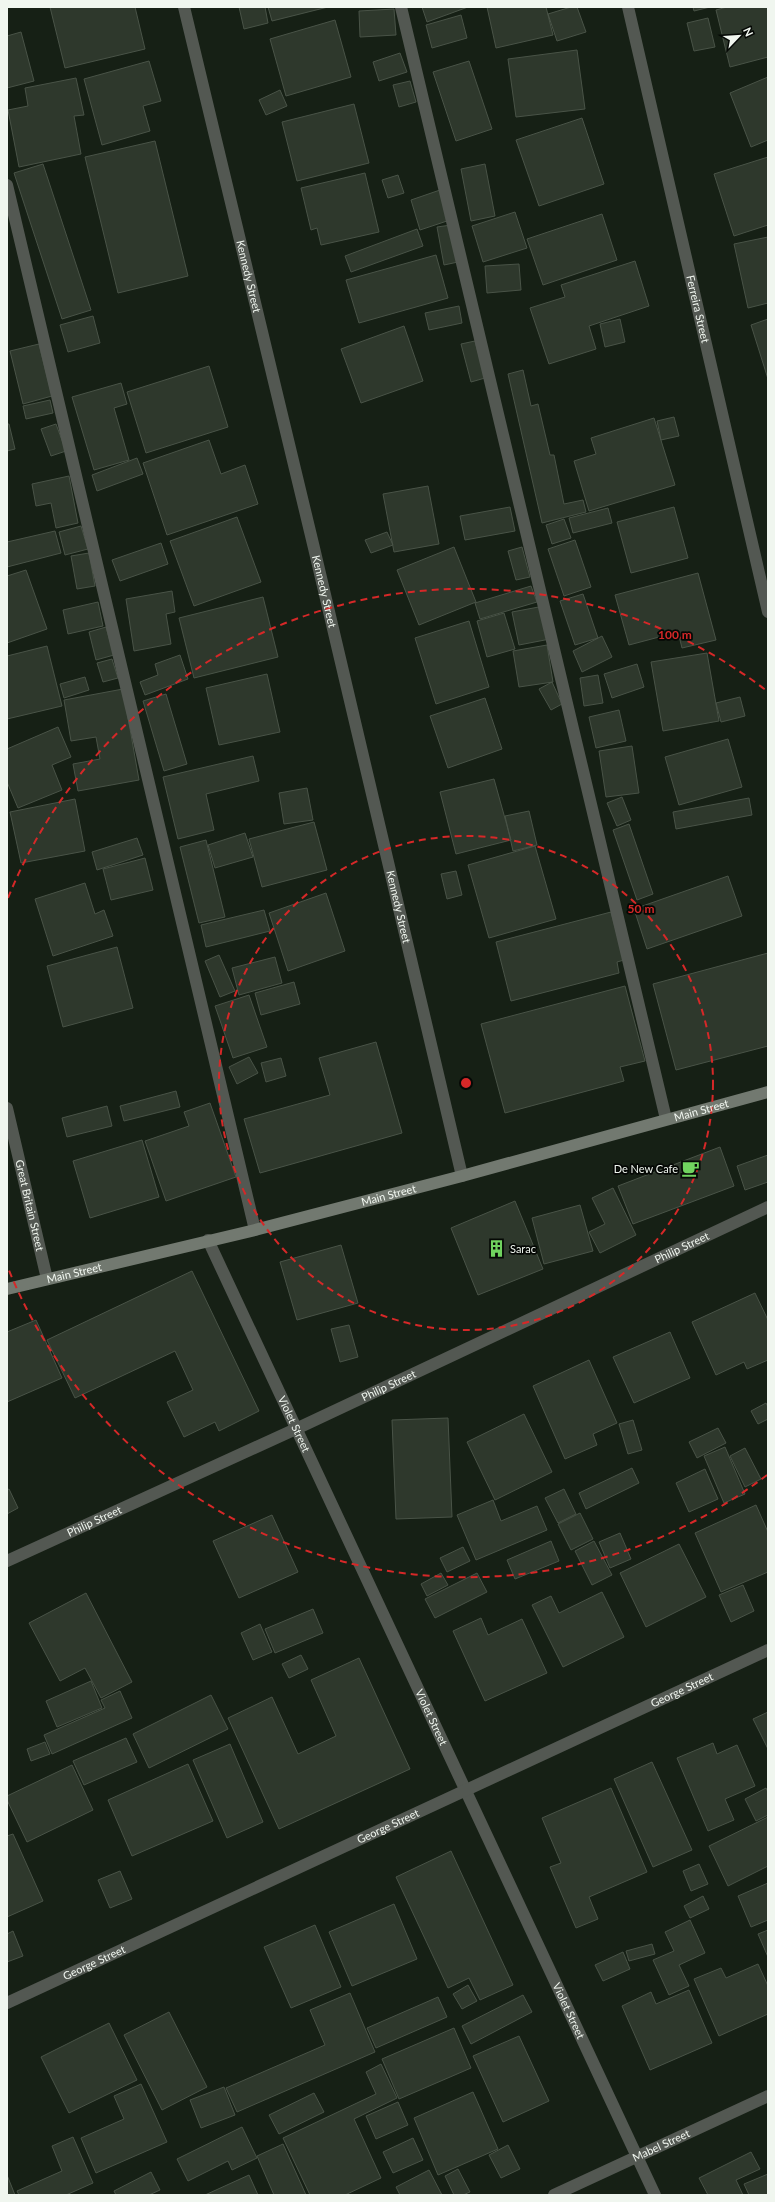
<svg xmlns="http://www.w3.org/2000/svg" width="775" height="2202" viewBox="0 0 775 2202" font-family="Lato,sans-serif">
<rect width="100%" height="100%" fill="#162015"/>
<path fill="#2e382c" stroke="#495347" d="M50,7H135L145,49L65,68Z
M239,7H265L268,23L244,29Z
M268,7H328L272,21Z
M422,7H468L427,22Z
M487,7H546L553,35L496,48Z
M571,7H577L586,32L557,41L548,14Z
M693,7H710L694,11Z
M727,7H768V57L730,67L716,10Z
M394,9L396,35L360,37L359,11Z
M461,15L467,38L432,48L426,25Z
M708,18L715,47L694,51L687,23Z
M335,20L351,77L286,96L270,39Z
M21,32L34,81L7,88V36Z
M577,50L585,109L516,117L508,59Z
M400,53L407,72L379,81L373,62Z
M149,61L161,101L143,106L150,131L102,145L84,79Z
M469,61L492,129L456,141L433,72Z
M768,77V140L751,147L730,93Z
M76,78L84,115L74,116L81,154L19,167L8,110L28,106L25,88Z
M410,81L416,102L399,107L393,85Z
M280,90L287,106L266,115L259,100Z
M354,104L369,163L297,181L282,122Z
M582,118L604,184L539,206L516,140Z
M155,141L188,276L118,293L85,157Z
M768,157V225L734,236L714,174Z
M43,164L91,310L62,319L14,173Z
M485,164L495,216L471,221L461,169Z
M365,173L379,232L321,245L317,228L311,230L301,188Z
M398,175L404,193L388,198L382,180Z
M440,190L450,220L420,230L411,200Z
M515,212L527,248L483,262L472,226Z
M602,214L617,260L543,285L527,239Z
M451,225L458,262L444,265L437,227Z
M417,229L423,246L351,272L345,256Z
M768,237V303L748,308L734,244Z
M436,255L448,298L359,323L346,280Z
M635,261L649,306L589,326L596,349L549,364L530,308L565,297L561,285Z
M519,264L521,290L487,293L485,266Z
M459,306L462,323L429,330L425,313Z
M93,316L100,343L68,352L60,325Z
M620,319L625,342L605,347L600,324Z
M768,319V379L751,325Z
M404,326L423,381L361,403L341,349Z
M475,341L485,378L471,382L461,344Z
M39,344L52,396L23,404L10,351Z
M209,366L228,427L146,453L127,392Z
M523,370L531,406L538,404L550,455H554L564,504L583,500L586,512L542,523L508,374Z
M121,383L127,404L114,408L129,460L94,470L72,397Z
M50,400L53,413L26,419L23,406Z
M674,417L679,436L661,440L657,421Z
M654,418L675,485L589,511L574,461L596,454L591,438Z
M7,424H9L15,449L7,451Z
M56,424L66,451L51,456L41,429Z
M209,440L221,474L245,465L258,504L167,535L143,463Z
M137,458L143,474L97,491L92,475Z
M69,476L78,523L56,528L51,503L36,506L32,484Z
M428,486L439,544L394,552L383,494Z
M510,507L515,531L465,540L460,516Z
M674,507L688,558L631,573L617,522Z
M608,508L612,523L573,533L569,518Z
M237,517L261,582L194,606L170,541Z
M564,519L571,538L552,544L546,525Z
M81,526L88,549L65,555L59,532Z
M55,531L61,553L7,567V542Z
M387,532L393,545L371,553L365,540Z
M575,540L591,587L564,596L548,549Z
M161,543L168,564L120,581L112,560Z
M454,547L476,602L419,625L397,570Z
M522,547L530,577L516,580L508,551Z
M89,553L95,586L77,589L71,556Z
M26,570L47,629L7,643V576Z
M698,573L716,640L682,648L678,632L629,645L615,595Z
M531,586L537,602L480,619L475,603Z
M172,591L175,612L166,614L171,644L134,651L126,599Z
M583,594L598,638L575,645L560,601Z
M263,597L278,657L194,678L179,618Z
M98,602L103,626L68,634L63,610Z
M544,606L550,639L519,645L512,612Z
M504,613L515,649L487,657L477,621Z
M469,621L489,687L436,704L415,638Z
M106,627L114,655L96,660L89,632Z
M602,636L612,657L582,672L573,651Z
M547,645L553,682L519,687L513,651Z
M47,646L62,706L7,719V656Z
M707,653L719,721L663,731L651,662Z
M180,655L188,679L145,695L140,682L158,675L155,664Z
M112,659L118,678L103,682L97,663Z
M637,664L644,687L612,698L604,674Z
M267,674L280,732L219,745L206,688Z
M598,675L603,703L584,706L580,678Z
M85,677L89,690L64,698L60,684Z
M552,682L562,704L551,710L539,689Z
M123,689L139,780L78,791L73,764L100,759L96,737L71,741L64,700Z
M166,694L187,764L164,771L143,701Z
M740,697L745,716L721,722L716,703Z
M485,698L502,749L448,768L430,716Z
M619,710L626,741L596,748L589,717Z
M58,727L71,757L52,765L62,790L18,808L7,782V749Z
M728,739L742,787L679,805L665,757Z
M632,746L639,793L606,797L599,751Z
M253,756L259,781L206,794L214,830L178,839L163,777Z
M494,779L511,840L456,854L440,792Z
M307,788L313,820L284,824L279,793Z
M622,797L631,820L617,826L607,803Z
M749,798L752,815L676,829L673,812Z
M75,799L85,851L21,863L10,812Z
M529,811L537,845L513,851L505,816Z
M314,822L327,870L262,887L249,839Z
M629,824L653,894L637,900L613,830Z
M245,833L253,857L215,868L208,845Z
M137,838L143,855L97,870L92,852Z
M206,840L225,917L199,923L180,847Z
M535,846L556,919L489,938L468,865Z
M145,858L153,890L111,900L103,869Z
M456,871L462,895L447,899L441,874Z
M728,876L742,916L647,949L634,909Z
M85,883L95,914L104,910L113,936L53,956L35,899Z
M326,893L345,951L288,971L269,913Z
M264,910L270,931L206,947L201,925Z
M611,912L624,960L617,962L619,973L511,1001L496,942Z
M117,947L133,1008L63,1027L47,966Z
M768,953V1046L676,1070L653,984Z
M219,955L235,991L220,997L205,961Z
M275,957L282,983L239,995L232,968Z
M294,982L300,1004L261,1015L255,993Z
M625,986L645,1061L620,1067L624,1081L505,1113L481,1024Z
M249,995L267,1047L233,1058L215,1006Z
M376,1042L402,1133L260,1173L244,1119L330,1095L319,1058Z
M249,1057L258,1073L237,1084L229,1067Z
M281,1058L286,1076L266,1082L261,1063Z
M176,1091L180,1107L124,1121L120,1106Z
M210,1103L236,1177L166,1201L145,1141L189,1126L184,1112Z
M107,1106L112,1126L67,1137L62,1118Z
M142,1140L159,1197L90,1218L73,1161Z
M720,1147L734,1186L633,1224L618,1186Z
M768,1155V1182L745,1190L737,1166Z
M613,1188L636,1235L600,1253L589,1232L605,1224L592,1198Z
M515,1201L543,1269L478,1295L451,1228Z
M580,1205L593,1251L544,1264L532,1218Z
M341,1245L358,1303L297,1320L280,1262Z
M192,1271L259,1411L219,1431L215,1422L184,1437L167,1402L193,1390L175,1351L75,1398L47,1340Z
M755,1293L768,1320V1360L747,1369L744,1362L716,1375L692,1322Z
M36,1320L62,1378L7,1402V1332Z
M349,1325L358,1357L340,1362L331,1329Z
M670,1332L690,1378L634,1403L613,1357Z
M589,1360L617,1423L593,1434L597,1445L565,1459L533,1386Z
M766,1403L768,1407V1419L758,1424L751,1411Z
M524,1414L552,1472L495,1500L467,1442Z
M448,1418L452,1517L396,1519L392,1420Z
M633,1420L642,1450L628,1454L619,1424Z
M718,1428L726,1443L697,1458L689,1442Z
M725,1447L745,1494L724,1503L704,1456Z
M745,1448L761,1479L745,1487L730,1456Z
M632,1468L639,1483L586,1509L579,1493Z
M705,1469L718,1499L689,1512L676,1483Z
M9,1489L18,1508L7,1514V1490Z
M564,1489L576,1514L558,1523L545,1498Z
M493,1500L501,1521L537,1506L547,1530L476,1560L457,1515Z
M756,1505L768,1532V1572L721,1592L695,1533Z
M580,1513L593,1539L571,1550L558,1524Z
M272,1515L298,1572L239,1598L213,1541Z
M620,1533L631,1559L610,1568L599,1542Z
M551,1541L559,1561L515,1579L507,1560Z
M594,1541L612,1575L592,1585L575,1551Z
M679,1544L706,1597L646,1627L620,1573Z
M463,1547L470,1561L447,1572L440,1558Z
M441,1573L448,1585L427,1596L421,1584Z
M477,1573L487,1592L435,1618L425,1599Z
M743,1585L754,1611L731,1622L719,1595Z
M602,1592L624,1637L563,1667L532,1605L551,1596L559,1613Z
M86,1593L132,1682L101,1698L85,1668L60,1681L29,1623Z
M313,1609L323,1633L275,1653L265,1629Z
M481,1618L488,1635L522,1619L547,1673L485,1701L453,1631Z
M260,1624L272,1652L253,1660L241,1633Z
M301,1655L308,1669L289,1678L282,1664Z
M359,1658L410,1769L279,1829L228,1718L272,1697L298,1754L336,1736L311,1680Z
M91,1681L102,1708L57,1727L46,1701Z
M120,1691L132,1718L52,1754L44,1735L105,1708L101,1700Z
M211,1695L228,1729L149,1768L133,1734Z
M768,1712V1749L753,1719Z
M126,1738L137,1762L84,1785L73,1761Z
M45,1742L50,1754L31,1761L27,1749Z
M713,1743L717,1754L737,1745L755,1786L725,1799L734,1820L708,1831L677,1758Z
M230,1744L263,1822L227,1838L193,1760Z
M652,1762L692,1850L653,1867L614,1779Z
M188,1764L213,1821L132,1856L108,1800Z
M72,1765L93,1810L27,1842L7,1800V1796Z
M611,1788L647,1872L589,1897L598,1919L576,1928L550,1867L561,1863L542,1818Z
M766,1788L768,1792V1815L756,1821L745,1799Z
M768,1817V1866L728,1886L709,1846Z
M13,1834L43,1901L7,1917V1836Z
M451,1851L513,1985L480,2000L469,1978L448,1988L396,1877Z
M699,1864L708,1884L691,1891L683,1871Z
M120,1871L132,1899L110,1908L98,1880Z
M768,1883V1920L751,1927L738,1896Z
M703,1896L709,1909L690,1918L684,1906Z
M394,1904L417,1959L352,1986L329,1932Z
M690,1920L705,1953L679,1965L689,1986L669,1995L653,1960L674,1951L665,1932Z
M315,1925L341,1987L291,2008L264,1947Z
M768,1930V1957L758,1934Z
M13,1931L23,1956L7,1962V1934Z
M652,1944L655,1954L629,1961L626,1951Z
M623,1952L630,1969L603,1981L595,1965Z
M758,1964L768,1986V2014L719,2036L694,1979L721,1968L726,1978Z
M468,1985L477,2001L462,2009L453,1994Z
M689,1990L712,2043L650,2070L622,2006L651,1992L656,2004Z
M350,1993L375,2052L237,2112L226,2088L325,2045L310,2010Z
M523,1995L532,2012L471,2044L462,2026Z
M438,1997L447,2017L376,2048L367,2028Z
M169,2012L207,2087L162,2110L124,2035Z
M109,2023L137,2080L69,2113L41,2057Z
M454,2028L471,2068L399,2099L382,2059Z
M519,2036L549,2101L503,2122L473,2056Z
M381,2064L397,2098L354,2119L381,2178L345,2195H310L283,2138L376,2094L366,2072Z
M141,2084L167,2142L96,2173L81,2138L124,2119L114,2096Z
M224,2087L235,2115L201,2128L190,2100Z
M473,2092L498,2149L438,2175L414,2118Z
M314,2093L324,2112L279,2134L269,2115Z
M398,2102L408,2125L376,2139L366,2116Z
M242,2127L257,2158L232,2170L228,2161L188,2181L177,2159Z
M73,2137L93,2183L66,2195H19L17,2191L62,2171L52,2146Z
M413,2138L423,2160L393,2173L383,2152Z
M283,2144L306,2195H274L257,2156Z
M508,2145L520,2169L501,2178L489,2155Z
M751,2152L760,2169L736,2180L743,2195H708L699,2178Z
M458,2169L470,2192L463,2195H454L445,2176Z
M429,2170L442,2195H400L396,2187Z
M151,2172L160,2190L149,2195H116L114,2191Z
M768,2174V2195H749L744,2184Z
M7,2175L15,2195H7Z
M249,2175L258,2195H205Z"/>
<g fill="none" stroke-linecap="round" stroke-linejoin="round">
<path stroke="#535852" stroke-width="12" d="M401,7L666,1119
M7,185L255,1230"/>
<g stroke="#535852" stroke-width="12">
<path id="s1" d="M184,7L314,548L462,1176"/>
<path id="s2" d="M628,7L768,612"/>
<path id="s3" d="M7,1108L47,1279"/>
<path id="s4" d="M208,1240L655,2195"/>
<path id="s5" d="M7,1561L298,1428L768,1207"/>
<path id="s6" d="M7,2003L768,1650"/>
<path id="s7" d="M554,2195L768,2096"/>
</g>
<path stroke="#727970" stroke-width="12" id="s8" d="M7,1289L255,1230L462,1176L768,1092"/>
</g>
<g fill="none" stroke="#d62828" stroke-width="2" stroke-dasharray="7 5">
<circle cx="466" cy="1083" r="247"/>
<path d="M767 1475A494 494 0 0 1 8 1268M8 898A494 494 0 0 1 767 691"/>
</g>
<defs>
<symbol id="cafe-bare" viewBox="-9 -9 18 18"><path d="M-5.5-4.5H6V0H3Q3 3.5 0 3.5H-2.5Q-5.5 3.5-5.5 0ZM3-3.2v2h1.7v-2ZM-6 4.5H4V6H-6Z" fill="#70d35f" stroke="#050805" stroke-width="2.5" paint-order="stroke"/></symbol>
<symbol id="building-bare" viewBox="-9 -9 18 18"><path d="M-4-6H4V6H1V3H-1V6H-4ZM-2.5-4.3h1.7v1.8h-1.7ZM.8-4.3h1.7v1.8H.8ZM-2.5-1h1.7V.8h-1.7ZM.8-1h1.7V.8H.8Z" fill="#70d35f" stroke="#050805" stroke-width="2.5" paint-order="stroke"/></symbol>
</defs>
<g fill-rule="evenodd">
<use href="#cafe-bare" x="678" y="1156" width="25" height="25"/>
<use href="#building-bare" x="484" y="1236" width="25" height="25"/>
</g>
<g text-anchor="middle" stroke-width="3.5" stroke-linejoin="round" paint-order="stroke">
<g font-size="11" fill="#f0f6ef" stroke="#050805">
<text dy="4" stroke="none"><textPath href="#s1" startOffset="277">Kennedy Street</textPath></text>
<text dy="4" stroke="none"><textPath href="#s2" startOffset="310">Ferreira Street</textPath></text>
<text dy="4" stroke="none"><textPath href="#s1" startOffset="601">Kennedy Street</textPath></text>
<text dy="4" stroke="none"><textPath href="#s1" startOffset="925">Kennedy Street</textPath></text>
<text dy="4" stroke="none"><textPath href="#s8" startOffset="717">Main Street</textPath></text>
<text dy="4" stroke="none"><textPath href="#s8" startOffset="393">Main Street</textPath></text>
<text dy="4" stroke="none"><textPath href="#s3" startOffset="100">Great Britain Street</textPath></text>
<text dy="4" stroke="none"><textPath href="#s5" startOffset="744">Philip Street</textPath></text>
<text dy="4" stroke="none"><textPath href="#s8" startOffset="69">Main Street</textPath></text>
<text dy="4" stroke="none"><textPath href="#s5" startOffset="420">Philip Street</textPath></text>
<text dy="4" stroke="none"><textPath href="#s4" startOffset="203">Violet Street</textPath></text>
<text dy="4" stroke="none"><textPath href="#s5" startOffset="96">Philip Street</textPath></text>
<text dy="4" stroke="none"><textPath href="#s6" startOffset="744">George Street</textPath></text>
<text dy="4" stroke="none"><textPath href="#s4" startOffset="527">Violet Street</textPath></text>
<text dy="4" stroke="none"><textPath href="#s6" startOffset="420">George Street</textPath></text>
<text dy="4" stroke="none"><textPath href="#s6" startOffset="96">George Street</textPath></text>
<text dy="4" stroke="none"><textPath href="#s4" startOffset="851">Violet Street</textPath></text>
<text dy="4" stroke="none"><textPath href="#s7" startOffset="118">Mabel Street</textPath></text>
</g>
<g font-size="11" fill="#f0f6ef" stroke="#050805" text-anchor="end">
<text x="678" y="1173">De New Cafe</text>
<text x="510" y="1253" text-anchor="start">Sarac</text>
</g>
</g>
<circle cx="466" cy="1083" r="6" fill="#d62828" stroke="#050805" stroke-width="2"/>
<g font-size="12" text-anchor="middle" font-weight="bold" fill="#d62828" stroke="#050805" stroke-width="3.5" stroke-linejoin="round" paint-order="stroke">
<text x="675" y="639">100 m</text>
<text x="641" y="913">50 m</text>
</g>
<rect width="775" height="2202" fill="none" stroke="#f0f6ef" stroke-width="16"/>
<g transform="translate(739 36) rotate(65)" stroke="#050805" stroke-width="3" paint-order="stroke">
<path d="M0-3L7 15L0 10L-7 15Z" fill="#f0f6ef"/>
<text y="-6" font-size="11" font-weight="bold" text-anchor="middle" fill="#f0f6ef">N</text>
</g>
</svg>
